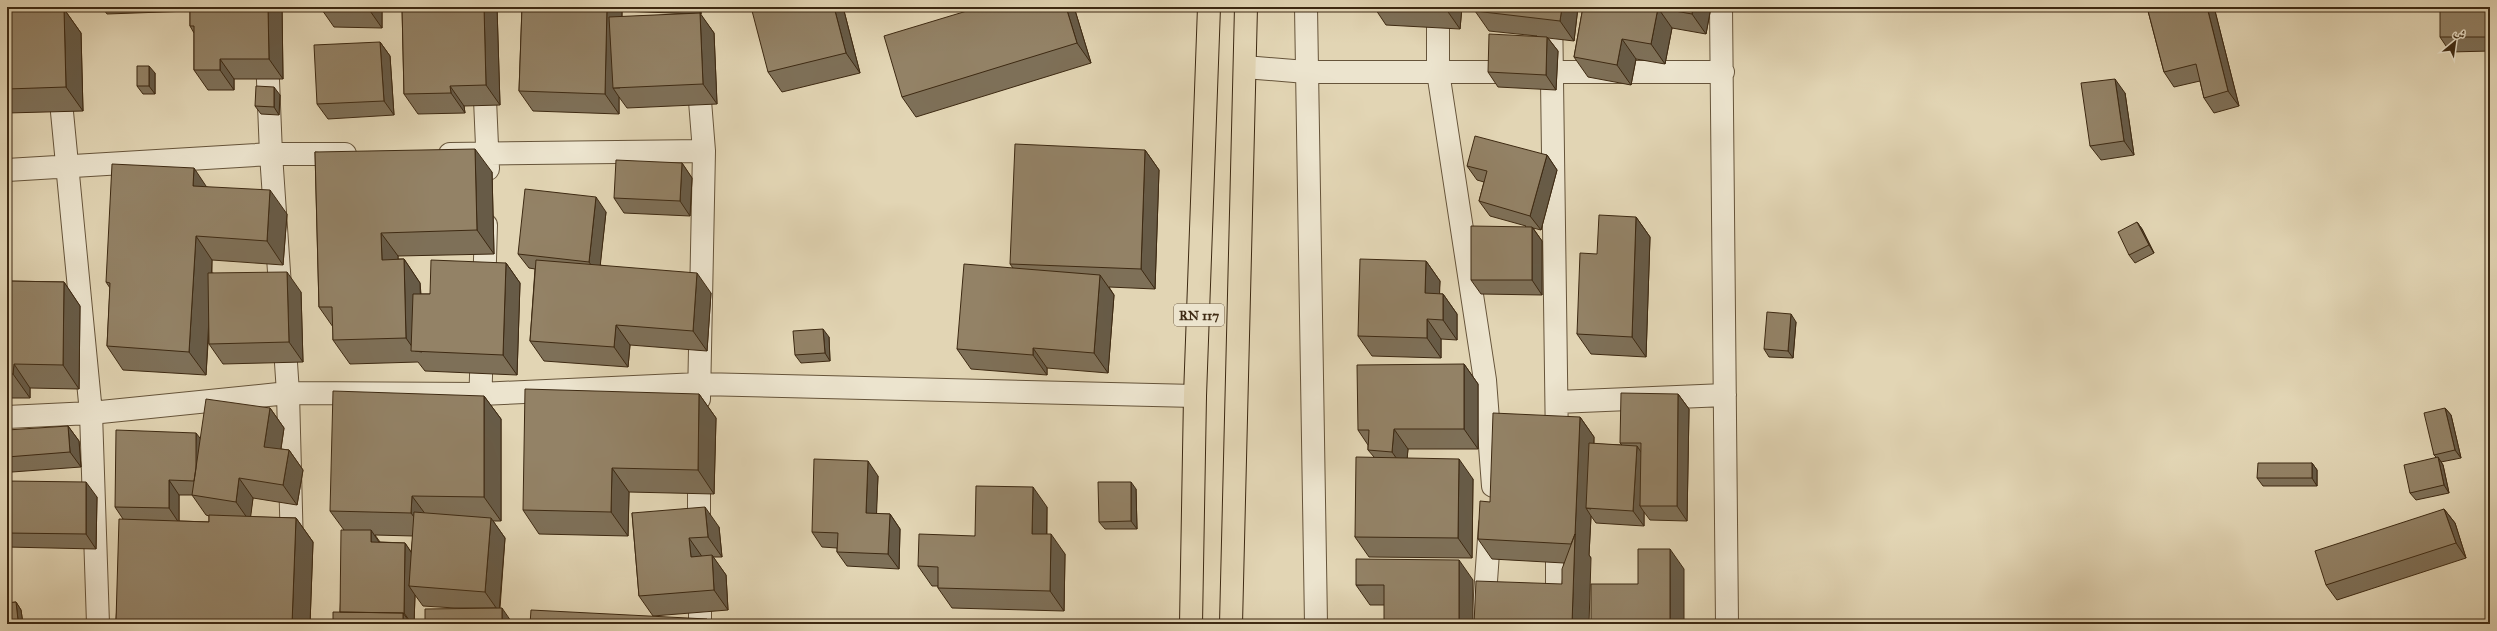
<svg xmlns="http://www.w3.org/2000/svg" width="2497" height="631" viewBox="0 0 2497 631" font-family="'IM FELL Great Primer',Amiri,serif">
<rect width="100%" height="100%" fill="#e2d5b4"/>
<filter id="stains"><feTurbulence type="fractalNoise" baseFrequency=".005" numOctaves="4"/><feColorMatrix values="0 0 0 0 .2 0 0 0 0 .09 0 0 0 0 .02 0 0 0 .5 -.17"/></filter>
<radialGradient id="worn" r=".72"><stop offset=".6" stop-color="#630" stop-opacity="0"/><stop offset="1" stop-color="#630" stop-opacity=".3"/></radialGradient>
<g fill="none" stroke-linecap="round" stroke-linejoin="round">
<defs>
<path id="street" d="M265,7L271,154L281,301
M1306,7L1316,624
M1438,7V72L1485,380L1493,486
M1551,7L1557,446
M1721,7L1727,624
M1245,67L1306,72H1723
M484,76L488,169
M698,76L704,151L699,399
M59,81L91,413L98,624
M450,154L704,151
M7,170L271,154H345
M484,293L486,225
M284,333L288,393L292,549
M1557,402L1725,395
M480,409L482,343
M7,417L91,413L288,393L480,394L699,384L1195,396
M699,463V537
M700,583V624
M1483,624L1490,524
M1557,624V532"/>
<path id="primary" d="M1191,624L1195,396L1209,7
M1231,624L1246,7"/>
</defs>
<use href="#street" stroke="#66543a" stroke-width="24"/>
<use href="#primary" stroke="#3d2912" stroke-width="24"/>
<use href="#street" stroke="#ece4ce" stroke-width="22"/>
<use href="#primary" stroke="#e2d5b4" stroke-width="22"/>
</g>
<path fill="#7e7058" stroke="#3d2912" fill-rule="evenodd" d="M7,7H66V9L15,11L64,9L81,33L83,111L7,113Z
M102,7H282L283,79H234V90H208L194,70V33L190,26V11L107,14Z
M320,7H382V28L334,27Z
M402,7H497L500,105L464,106L465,113L418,114L404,94Z
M522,7H701V14H700L714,33L717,104L627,108L619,97V114L533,111L519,91ZM622,11L695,14L622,17Z
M843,7L860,73L782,92L768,72Z
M1074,7L1091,63L916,117L902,97Z
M1374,7H1462L1460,29L1386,25Z
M1475,7H1578L1574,41L1548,38L1558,51L1556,90L1498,87L1488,72L1537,36L1489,31L1475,11Z
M1583,7H1711L1706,34L1672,28L1665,64L1636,59L1631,85L1588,77L1574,57Z
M2147,7H2214L2239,106L2214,113L2204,98L2200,81L2174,87L2164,72Z
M2490,7V51L2450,52L2440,37Z
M380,42L390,56L394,115L328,119L317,104Z
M155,73V94H143L137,86Z
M2125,93L2134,155L2101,160L2090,146Z
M280,95L279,115L261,114L255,106Z
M1145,150L1159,170L1155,289L1109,287L1114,295L1108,373L1047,368V375L971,369L957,349L1013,268L1010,264Z
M315,152L492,172L494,254L398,256V259H404L420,283L421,294H430L506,263L520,283L517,375L425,371L418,362L350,364L333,340V327L319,307Z
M1547,155L1557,170L1541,230L1533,228L1542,241V295L1481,294L1471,280L1526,226L1490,216L1479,201L1484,182L1477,180L1467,166Z
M682,163L692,178L690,216L624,213L614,198Z
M207,187L287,214L283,265L212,260V273L301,292L303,362L223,364L209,344V328L206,375L123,370L107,346L110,288L106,282Z
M606,212L600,265L711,293L707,351L630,345L628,367L544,361L530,341L535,269L529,268L518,254Z
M1636,217L1650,237L1646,357L1591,354L1577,334L1597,254Z
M2137,222L2142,229L2154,253L2135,263L2129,255Z
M1426,261L1440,281L1439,294H1443L1457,314V340L1441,339V358L1372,356L1358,336Z
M7,281L64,282L80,306L79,389L30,388V398H7Z
M1796,322L1793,358L1769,357L1764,349Z
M829,337L830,361L801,363L795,355Z
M1464,364L1478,384V449H1408L1407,458L1473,479L1472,558L1369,557L1355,537L1374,457L1368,450V445L1358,430Z
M699,394L716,418L714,494L629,492L628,536L539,534L523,510Z
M1678,394L1689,409L1687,521L1650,520L1644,512V526L1596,523L1591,516L1589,555L1591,558L1562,584L1564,563L1492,559L1478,539L1490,502L1580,417L1594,437V444L1622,445L1620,443Z
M484,396L501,419V521H493L505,538L500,608H455L423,606L415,595L414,624H333L340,612L344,530L330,511ZM375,535L413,536L411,552L405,543L380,542Z
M270,408L284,428L281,449L289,450L303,470L297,505L253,498L250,517L296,518L313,542L310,624H118L116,620L123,519L115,507L200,438ZM179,495H192L206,515L209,516V522L179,521Z
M2445,408L2451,415L2461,458L2441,462L2443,465L2449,493L2416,500L2410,493L2436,457L2434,455Z
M68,426L79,441L81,467L12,472L7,465V457Z
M2312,463L2317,470V486H2263L2257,478Z
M878,476L876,514H890L900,529L899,569L847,566L837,552V548L822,547L812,532Z
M7,481L97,497L96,549L7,547Z
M1136,489L1137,529H1105L1099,522Z
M1047,507V534L1065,554L1064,611L952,608L938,588V586H932L918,566L975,536Z
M2444,509L2455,523L2466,558L2337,600L2326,585Z
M632,513L719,527L722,557H713L726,575L728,610L653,616L639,596Z
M1473,580L1384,605H1370L1356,585Z
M16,602L21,610L23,624H7V603Z"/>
<path fill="#675b47" stroke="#3d2912" d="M7,7H12L15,10V35L7,23Z
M268,7H282L283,79L269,59Z
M368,7H382V28L368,8Z
M484,7H497L500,105L486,85Z
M607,7H619L622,11L620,88H613L619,97V114L605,94Z
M697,7H701V14Z
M834,7H843L860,73L846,53Z
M1066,7H1074L1091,63L1077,43Z
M1447,7H1462L1460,29L1446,9Z
M1562,7H1578L1574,41L1560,21Z
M1693,7H1711L1706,34L1692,14Z
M2207,7H2214L2239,106L2228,91Z
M1658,8L1672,28L1665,64L1651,44Z
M64,9L81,33L83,111L66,87Z
M700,13L714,33L717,104L703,84Z
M1547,37L1558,51L1556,90L1546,75Z
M1622,39L1636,59L1631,85L1617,65Z
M380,42L390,56L394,115L384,101Z
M220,59L234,79V90L220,70Z
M149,66L155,73V94L149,86Z
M2115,79L2125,93L2134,155L2124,141Z
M450,86L464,106L465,113L451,93Z
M274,87L280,95L279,115L274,107Z
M475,149L492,172L494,254L477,230Z
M1145,150L1159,170L1155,289L1141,269Z
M1547,155L1557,170L1541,230L1530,216Z
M682,163L692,178L690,216L680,201Z
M194,168L210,192L193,186Z
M270,190L287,214L283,265L267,241Z
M596,197L606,212L599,277L589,262Z
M1636,217L1650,237L1646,357L1632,337Z
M2137,222L2142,229L2154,253L2149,245Z
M1532,227L1542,241V295L1532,280Z
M381,233L398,256V284L382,260Z
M196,236L212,260L206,375L189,352Z
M404,259L420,283L422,352L415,351L406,338Z
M1426,261L1440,281L1439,313L1425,293Z
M506,263L520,283L517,375L503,355Z
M287,272L301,292L303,362L289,342Z
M697,273L711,293L707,351L693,331Z
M1100,275L1114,295L1108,373L1094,353Z
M64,282L80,306L79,389L63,365Z
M1443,294L1457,314V340L1443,320Z
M1791,314L1796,322L1793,358L1788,351Z
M1427,319L1441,339V358L1427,338Z
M616,325L630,345L628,367L614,347Z
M823,329L829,337L830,361L825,353Z
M1033,348L1047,368V375L1033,355Z
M14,364L30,388V398L13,374Z
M1464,364L1478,384V449L1464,429Z
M699,394L716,418L714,494L698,470Z
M1678,394L1689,409L1687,521L1677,506Z
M484,396L501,419V521L484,497Z
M270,408L284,428L278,467L264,447Z
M2445,408L2451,415L2461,458L2455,450Z
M1580,417L1594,437L1591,509L1586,508L1591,516L1589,555L1591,558L1589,624H1572L1575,534Z
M68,426L79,441L81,467L70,452Z
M1394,429L1408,449L1406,472L1392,452Z
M196,433L207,447L195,481Z
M1637,446L1647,461L1640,506L1644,512V526L1633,511Z
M289,450L303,470L297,505L283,485Z
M2438,457L2443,465L2449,493L2444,485Z
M1459,459L1473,479L1472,558L1458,538Z
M868,461L878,476L876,528L866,513Z
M2312,463L2317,470V486L2312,478Z
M612,468L629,492L628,536L611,512Z
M239,478L253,498L250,522L236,502Z
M169,480L179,495V523L169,508Z
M86,482L97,497L96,549L86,534Z
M1131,482L1136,489L1137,529L1131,521Z
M1033,487L1047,507L1046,554L1032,534Z
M412,496L429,519L428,536L411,513Z
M705,507L719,527L722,557L708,537Z
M2444,509L2455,523L2466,558L2456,543Z
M890,514L900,529L899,569L888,554Z
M296,518L313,542L310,624H292Z
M491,518L505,538L499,612L485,592Z
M371,530L381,545L371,542Z
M1051,534L1065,554L1064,611L1050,591Z
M689,538L703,558L691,557Z
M405,543L415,558L409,586L415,595L414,624H412L404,613Z
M1670,549L1684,569V624H1670Z
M712,555L726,575L728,610L714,590Z
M1459,560L1473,580V624H1459Z
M16,602L21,610L23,624H21L18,620Z
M502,608L513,624H502Z
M403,613L411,624H403Z
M707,619L710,624H706Z"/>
<path fill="#938266" stroke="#3d2912" d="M190,7H268L269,59H220V70H194V26H190Z
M320,7H368V8Z
M402,7H484L486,85L450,86L451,93L404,94Z
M522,7H607L605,94L519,91Z
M751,7H834L846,53L768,72Z
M980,7H1066L1077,43L902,97L884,36Z
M1410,7H1447L1446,9Z
M1475,7H1562L1560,21L1475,11Z
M1583,7H1693L1692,14L1658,8L1651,44L1622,39L1617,65L1574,57Z
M2147,7H2207L2228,91L2204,98L2196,64L2164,72Z
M2440,7H2490V37H2440Z
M64,9L66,87L7,89V11Z
M700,13L703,84L613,88L609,17Z
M1489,34L1547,37L1546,75L1488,72Z
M380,42L384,101L317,104L314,45Z
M137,66H149V86H137Z
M2115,79L2124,141L2090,146L2081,83Z
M256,86L274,87V107L255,106Z
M1475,136L1547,155L1530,216L1479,201L1487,171L1467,166Z
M1015,144L1145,150L1141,269L1010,264Z
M475,149L477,230L381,233L382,260L404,259L406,338L333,340L332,307H319L315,152Z
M616,160L682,163L680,201L614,198Z
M112,164L194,168L193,186L270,190L267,241L196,236L189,352L107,346L110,283L106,282Z
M525,189L596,197L589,262L518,254Z
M1599,215L1636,217L1632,337L1577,334L1580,253L1597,254Z
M2137,222L2149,245L2129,255L2118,232Z
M1471,226L1532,227V280H1471Z
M1360,259L1426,261L1425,293L1443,294V320L1427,319V338L1358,336Z
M431,260L506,263L503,355L411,351L413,294H430Z
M536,260L697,273L693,331L616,325L614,347L530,341Z
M964,264L1100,275L1094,353L1033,348V355L957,349Z
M287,272L289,342L209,344L208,273Z
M7,281L64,282L63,365L14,364L13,374H7Z
M1767,312L1791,314L1788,351L1764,349Z
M823,329L825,353L795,355L793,331Z
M1464,364V429H1394L1392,452L1368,450L1369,430H1358L1357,365Z
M525,389L699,394L698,470L612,468L611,512L523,510Z
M333,391L484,396V497L412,496L411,513L330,511Z
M1621,393L1678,394L1677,506H1640L1641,443H1620Z
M206,399L270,408L264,447L289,450L283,485L239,478L236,502L192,495Z
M2445,408L2455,450L2434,455L2424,413Z
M1493,413L1580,417L1575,535V534L1571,544L1478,539L1480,501L1490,502Z
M68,426L70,452L7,457V430Z
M116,430L196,433V468L194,481L169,480V508L115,507Z
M1589,443L1637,446L1633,511L1586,508Z
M1356,457L1459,459L1458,538L1355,537Z
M2438,457L2444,485L2410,493L2404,465Z
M814,459L868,461L866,513L890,514L888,554L837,552L838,533L812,532Z
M2258,463H2312V478H2257Z
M7,481L86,482V534L7,533Z
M1098,482H1131V521L1099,522Z
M976,486L1033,487L1032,534H1051L1050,591L938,588V567L918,566L919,534L975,536Z
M705,507L708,537L689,538L691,557L712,555L714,590L639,596L632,513Z
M2444,509L2456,543L2326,585L2315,551Z
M414,512L491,518L485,592L409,586Z
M209,515L296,518L292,624H214L116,620L119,519L209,522Z
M341,530H371V542L405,543L404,613H403L340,612Z
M1575,534L1572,624H1474L1476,581L1562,584V569Z
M1638,549H1670V624H1591V584H1638Z
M1356,559L1459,560V624H1384V585H1356Z
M16,602L18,620L7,621V603Z
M502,608V624H425V609Z
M531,610L707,619L706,624H530Z
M333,612L403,613V624H333Z"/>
<g text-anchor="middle" stroke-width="3.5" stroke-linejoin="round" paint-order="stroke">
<rect fill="#ece4ce" stroke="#72614a" stroke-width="1" x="1174" y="304" width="50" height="22" rx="3"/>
<g font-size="13" font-weight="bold" fill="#3d2912">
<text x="1199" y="320">RN 117</text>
</g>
</g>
<rect width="2497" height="631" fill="none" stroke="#e2d5b4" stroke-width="24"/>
<rect x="8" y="8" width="2481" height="615" fill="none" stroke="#3d2912" stroke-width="2"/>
<rect x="12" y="12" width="2473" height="607" fill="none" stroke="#3d2912"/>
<g transform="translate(2455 42) rotate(29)" stroke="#ece4ce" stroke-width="3" paint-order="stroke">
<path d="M0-3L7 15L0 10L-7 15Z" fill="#3d2912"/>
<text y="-6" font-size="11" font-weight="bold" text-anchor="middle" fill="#3d2912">ش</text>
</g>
<rect width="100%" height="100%" filter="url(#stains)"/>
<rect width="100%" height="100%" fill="url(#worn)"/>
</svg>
